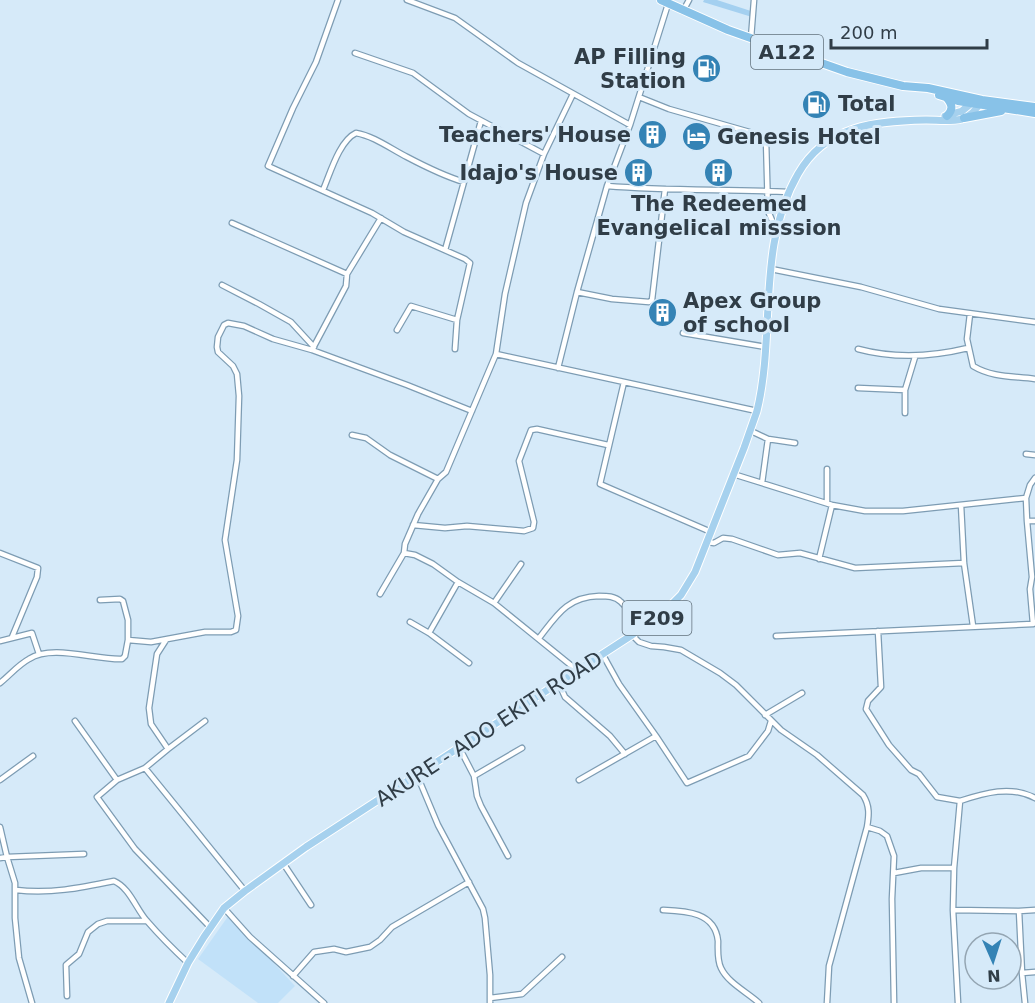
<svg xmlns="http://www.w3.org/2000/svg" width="1035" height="1003" viewBox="0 0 1035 1003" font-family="'DejaVu Sans',sans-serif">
<rect width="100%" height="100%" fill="#d6eaf9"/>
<path fill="#c1e1f9" d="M229,915L295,986L278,1003H258L198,959Z"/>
<path fill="#a4d0f0" d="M704,0H717L754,12L752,17L703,2Z"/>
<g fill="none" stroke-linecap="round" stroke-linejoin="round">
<defs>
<path id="minor" d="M338,0L316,62L293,108L268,166L372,213L404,232L465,259L470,263L457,320L455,349
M407,0L455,18L518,63L630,125
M683,11L689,0
M751,38L754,0
M355,53L413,73L469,114L544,154
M639,97L669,109L760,135L766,140L768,211L777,232
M607,186C668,191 729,189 789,192
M323,190C330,174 339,141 356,133C374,136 391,149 407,157C426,167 444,176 464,182
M232,223L347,274
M445,250L481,121
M771,269L861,287L939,309L1035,322
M222,285L259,304L291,322L314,347
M577,292L612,299L649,302L652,300L665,189
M970,314L967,339L973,366C993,378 1014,376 1035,379
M397,330L411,306L457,320
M683,333L766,347
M858,349C895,359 931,357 968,348
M312,350L346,286L347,274L381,218
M496,354L757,411
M558,368L577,292L607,186L630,125L668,4
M624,382L600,484L711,532
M858,388L905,390
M905,413V390L915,357
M751,431L768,439L795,443
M352,435L366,438L390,455L438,479
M1026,454L1035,455
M827,469V503
M733,474L832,505L865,511H903L1026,498L1027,521H1035
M762,483L768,439
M1026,498L1030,485L1035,478
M961,505L964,563L973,626
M1027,521L1032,577L1030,589L1033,624L1035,623
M413,525L445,528L467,526L524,531L533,528L534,522L519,461L531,430L537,429L608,445
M707,542L714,543L723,538L732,539L778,555L800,553L855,568L964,563
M0,553L38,568L37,577L12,637
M404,553L415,555L433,564L458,582L494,603L578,671
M819,559L832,505
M380,594L404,553L405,544L418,514L438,479L446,472L496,354L505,294L526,203L544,154L573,94
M100,600L120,599L123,601L128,620V640
M494,603L521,564
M410,622L429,633L469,663
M878,631L881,687L868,701L866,709L889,745L911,770L919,774L937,797L960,801
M429,633L458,582
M632,635L639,642L651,646L664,647L681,650L720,673L736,685L781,730L817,755L863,795C870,806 869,815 867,827L829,966L827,1003
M776,636L1033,624
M539,638C557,615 567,597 599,596C607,596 615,596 621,602C629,609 635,620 641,629
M166,640L157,654L149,708L151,724L168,749L145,768L117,780L97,797L135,849L210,927
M0,641L32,633L39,654
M603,655L619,684L656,736L687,783L749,756L768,731L771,721
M0,683C10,675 18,665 29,659C52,644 95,660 122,659L125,656L128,640L151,642L205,632H231L236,630L238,616L225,540L237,460L239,396L237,374L233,366L218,352L217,347L218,337L224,325L228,323L244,326L273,339L312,350L407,385L472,411
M559,684L565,697L610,736L625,754
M765,715L802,693
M75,721L117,780
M459,747L474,776L477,796L481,806L508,856
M168,749L205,721
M145,768L245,891
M417,775L438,825L483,909L485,918L490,975V1003
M474,776L522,748
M0,780L33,756
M579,780L656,736
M0,827L7,857L84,854
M867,827L880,831L887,836L894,856L892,899L894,1003
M0,858L7,857L15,883V918L19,958L32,1003
M283,863L311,905
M954,868L960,801C984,793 1011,785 1035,798
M894,873L921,868H954L953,910L1019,911L1022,973L1035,972
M16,890C50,894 80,888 114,881C130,888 136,909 147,921C160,936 174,950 188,963
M224,908L250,937L324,1003
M663,910C686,911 715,912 718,941C718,949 717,960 721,968C728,983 747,992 759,1003
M953,910L958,1003
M1019,911L1035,910
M1022,973L1025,1003
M293,976L314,952L334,949L346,952L370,947L380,940L392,927L469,882
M67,996L66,965L79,954L88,932L98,924L107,921H147
M490,998L522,994L562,957"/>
<path id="primary" d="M945,116L962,111L974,101
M169,1003L188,963L204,937L224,908L245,891L306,847L632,635L671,605L681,595L695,572L744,448L757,411C776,333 756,247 798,174C826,125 875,121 926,120C938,120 950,122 962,119C971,116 977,109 981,101"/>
<path id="trunk" d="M661,0L728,30L847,72L903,86L928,88L982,100L1035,107
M939,95L958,101L1035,113
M946,97C952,104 954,109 947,116
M964,118L1001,111"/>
</defs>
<use href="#minor" stroke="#7d9cb3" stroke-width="7"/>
<use href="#primary" stroke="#fff" stroke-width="9"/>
<use href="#trunk" stroke="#fff" stroke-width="10"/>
<use href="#minor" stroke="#fff" stroke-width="4.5"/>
<use href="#primary" stroke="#a6d1ee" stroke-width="7"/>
<use href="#trunk" stroke="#88c2e8" stroke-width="8"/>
</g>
<defs>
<symbol id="fuel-disc" viewBox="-11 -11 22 22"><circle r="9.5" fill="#3483b5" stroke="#d6eaf9"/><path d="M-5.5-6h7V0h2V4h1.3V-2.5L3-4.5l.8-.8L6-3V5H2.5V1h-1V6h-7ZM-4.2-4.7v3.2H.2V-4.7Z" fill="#fff"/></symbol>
<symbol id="building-disc" viewBox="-11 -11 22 22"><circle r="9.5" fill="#3483b5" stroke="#d6eaf9"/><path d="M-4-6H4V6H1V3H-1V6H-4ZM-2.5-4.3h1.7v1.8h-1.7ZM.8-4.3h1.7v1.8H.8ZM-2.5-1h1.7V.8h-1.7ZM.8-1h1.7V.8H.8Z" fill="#fff"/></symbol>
<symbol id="hotel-disc" viewBox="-11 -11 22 22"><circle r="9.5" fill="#3483b5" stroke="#d6eaf9"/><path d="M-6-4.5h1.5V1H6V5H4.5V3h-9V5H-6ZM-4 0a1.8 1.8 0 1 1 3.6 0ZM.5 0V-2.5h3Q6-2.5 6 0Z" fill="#fff"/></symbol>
</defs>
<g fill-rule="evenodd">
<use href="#fuel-disc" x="690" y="52" width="33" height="33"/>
<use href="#fuel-disc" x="800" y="88" width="33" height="33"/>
<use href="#building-disc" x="636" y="118" width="33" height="33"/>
<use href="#hotel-disc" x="680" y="120" width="33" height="33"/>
<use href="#building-disc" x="622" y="156" width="33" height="33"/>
<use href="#building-disc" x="702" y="156" width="33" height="33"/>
<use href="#building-disc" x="646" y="296" width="33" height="33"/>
</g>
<g text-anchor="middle" stroke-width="6" stroke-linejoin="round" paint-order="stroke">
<g fill="#d6eaf9" stroke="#62717c" stroke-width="1.5">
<rect x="751" y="35" width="72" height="34" rx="4.5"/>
<rect x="622.5" y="601" width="69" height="34" rx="4.5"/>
</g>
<g font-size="20" font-weight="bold" fill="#303d47">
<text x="787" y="59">A122</text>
<text x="657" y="625">F209</text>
</g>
<g font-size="21" font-weight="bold" fill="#303d47" stroke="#d6eaf9" text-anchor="end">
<text x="686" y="64">AP Filling<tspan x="686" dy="24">Station</tspan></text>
<text x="838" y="111" text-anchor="start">Total</text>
<text x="631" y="142">Teachers' House</text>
<text x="717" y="144" text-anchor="start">Genesis Hotel</text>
<text x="618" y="180">Idajo's House</text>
<text x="719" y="211" text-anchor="middle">The Redeemed<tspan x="719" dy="24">Evangelical misssion</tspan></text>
<text x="683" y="308" text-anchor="start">Apex Group<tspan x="683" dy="24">of school</tspan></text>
</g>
<g font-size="21" fill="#303d47" stroke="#d6eaf9">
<text transform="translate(489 729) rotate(-33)" y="7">AKURE - ADO EKITI ROAD</text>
</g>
</g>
<g transform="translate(993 961) rotate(177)"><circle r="28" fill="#d6eaf9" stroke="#94a5b2" stroke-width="1.5"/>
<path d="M0-4.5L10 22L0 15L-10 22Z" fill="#3483b5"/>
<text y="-9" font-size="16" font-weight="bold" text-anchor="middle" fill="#303d47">N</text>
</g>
<path d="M831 39v9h156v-9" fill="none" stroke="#303d47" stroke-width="3"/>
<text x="840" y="39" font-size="18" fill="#303d47" stroke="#d6eaf9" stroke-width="4.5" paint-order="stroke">200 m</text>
</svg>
